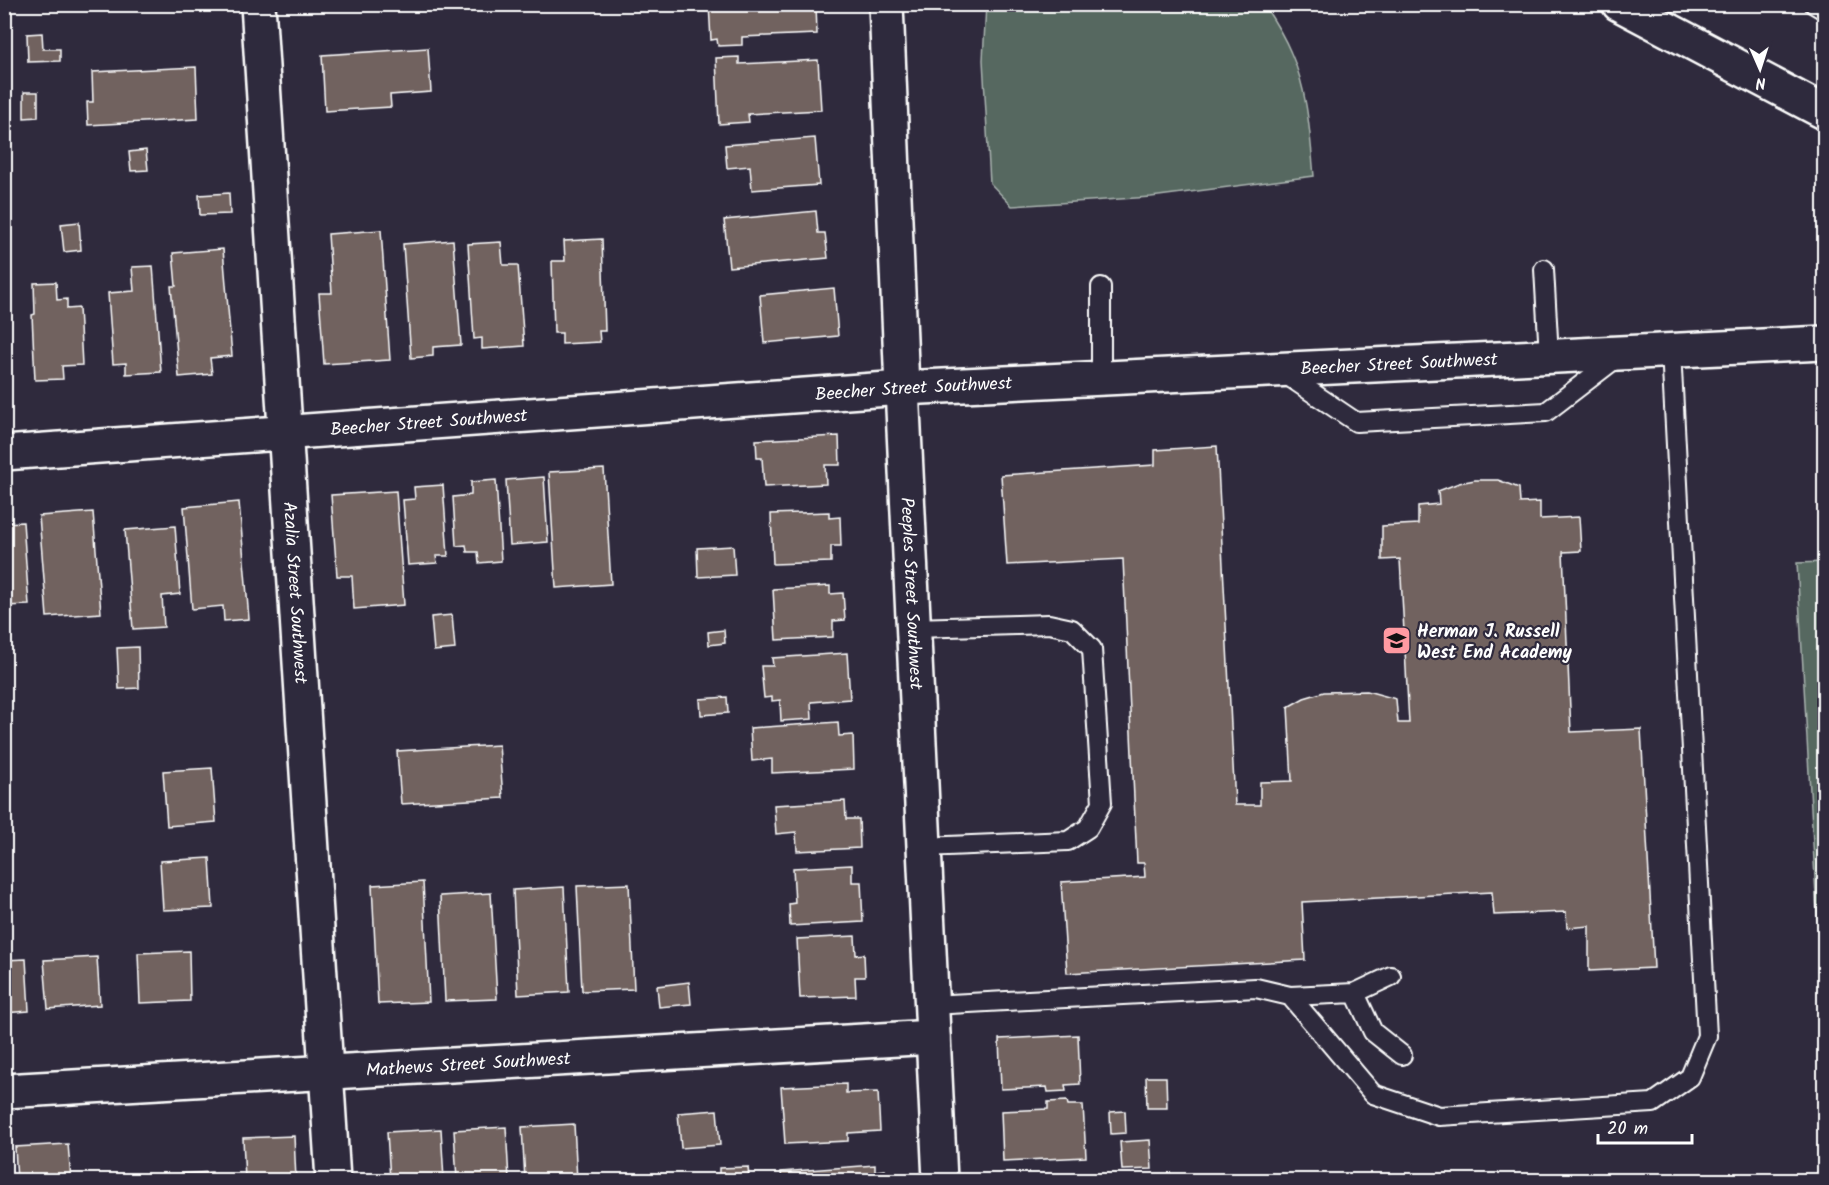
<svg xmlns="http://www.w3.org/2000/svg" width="1829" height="1185" viewBox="0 0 1829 1185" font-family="Kalam,sans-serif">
<rect width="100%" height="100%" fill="#2f2a3d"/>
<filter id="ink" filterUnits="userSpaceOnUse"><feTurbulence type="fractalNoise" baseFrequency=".0167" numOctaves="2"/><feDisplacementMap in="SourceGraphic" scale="12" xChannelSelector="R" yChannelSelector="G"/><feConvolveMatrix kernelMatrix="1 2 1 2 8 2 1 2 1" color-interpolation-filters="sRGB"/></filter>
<g filter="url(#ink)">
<path fill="#566860" stroke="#aab4b0" stroke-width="1.5" d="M986,5H1264C1274,20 1284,36 1291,53C1308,91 1310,136 1314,176L1151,197L1012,206L990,183L983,60Z
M1824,562V1036L1797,563Z"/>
<path fill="#71625f" stroke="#fff" stroke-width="1.5" d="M709,4H816L817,34L742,37V45L718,46L717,39L711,40Z
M42,33L43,49H60V61L28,62L27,34Z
M428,48L431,92L390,95L391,107L325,111L322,55Z
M739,57V64L818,60L821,110L748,114L749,122L719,124L716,58Z
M196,67L198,119L88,125L87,102H93L92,72Z
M24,92H38V117L24,118Z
M815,138L819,185L752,190L750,166L727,168L725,145Z
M146,150L148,170L131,171L129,152Z
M229,193L230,214L200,215L199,195Z
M816,211L818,233H825L828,258L729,267L724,220Z
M79,222L81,250L64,252L61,224Z
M381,230L390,360L324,364L319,293H332L328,234Z
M602,239L605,331H599L600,342L562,344V333H554L552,261H565L564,241Z
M453,240L461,345L433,347V356L411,358L403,244Z
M501,242L503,265H518L524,346L482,349V338L474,339L468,244Z
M223,249L232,356L210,358L212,374L179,377L171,286H176L173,253Z
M153,266L161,372L126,374V363L113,364L108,293L134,291L132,267Z
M56,282L57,300L67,299V309L79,308L82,365L62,366L63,379L35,380L32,315L35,314L34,283Z
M834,288L838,336L764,343L760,295Z
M4,301H7L10,371H4Z
M839,436L840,465H825L826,484L764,487L762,458H757L756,440Z
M1217,446L1235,805H1260V782L1292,781L1288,707L1304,698L1324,692L1367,691L1396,699L1398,723H1409L1400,559L1382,560V526L1418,524V506L1439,504L1438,491L1459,483L1475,480H1498L1519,488L1520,503L1540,502V519L1579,517L1581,551L1563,552L1571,732L1641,729L1654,968L1589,971V926L1567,928L1566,912L1494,915L1492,892L1302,902L1305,960L1067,973L1061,882L1145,877L1144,863H1137L1123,559L1007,565L1001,475L1155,465V450Z
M604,469L611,584L556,588L549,472Z
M544,477L548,542L510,545L506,480Z
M496,480L501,561L479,563L478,552H467L466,545L456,546L453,497L471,495V482Z
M443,485L448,556H436L437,563L408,565L403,500L415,499L414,487Z
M396,491L404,605L354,609L352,576H337L331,495Z
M239,502L249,619L224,621L223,606L192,609L184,507Z
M93,512L101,613L47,617L39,516Z
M829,512V518L840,517L841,546H831V562L773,564L771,514Z
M23,522L29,605L4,606V523Z
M175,526L180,594L162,596L164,627L133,629L125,530Z
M733,546L735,575L698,577L697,548Z
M830,586V594L843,593L845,620L833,621V637L776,640L773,589Z
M452,615L455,649L434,651L431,617Z
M724,630L725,643L709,645L708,632Z
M138,647L139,688L119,689L117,648Z
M847,653L850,699L811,702L812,719L781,721L780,700L772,701V697L764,698L761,666H773L772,658Z
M727,697L728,713L701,715L700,699Z
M838,722L839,736L853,735L854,769L772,773V759L752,761L750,728Z
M499,745L503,798L401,804L397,751Z
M212,768L216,822L167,826L163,771Z
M845,801L846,819H859L860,848L797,851L796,832L776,834L774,805Z
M210,858L213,908L163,910L160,861Z
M852,865V882H861L863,922L790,926L789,904L795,903L793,868Z
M423,882L429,1002L378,1004L372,885Z
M629,884L634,989L582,991L577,886Z
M564,887L569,992L518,995L513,890Z
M491,893L497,999L445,1001L440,896Z
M855,936L856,955L864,954L865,977H855L856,996L800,998L797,939Z
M189,951L190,1001L140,1003L138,953Z
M97,957L100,1005L48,1009L44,960Z
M26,959L29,1011L4,1013V960Z
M689,982L691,1004L659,1007L657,986Z
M1078,1035L1080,1084L1065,1085L1066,1091L1048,1092L1047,1087L1001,1089L999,1039Z
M1146,1077H1166L1167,1108H1147Z
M846,1084V1093L878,1092L880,1131L848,1133V1141L785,1144L781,1087Z
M1067,1101L1068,1105H1083L1086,1157L1003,1161L1001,1111L1048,1109V1102Z
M717,1110L720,1145L681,1148L678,1113Z
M1125,1111L1126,1133L1111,1134L1110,1112Z
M574,1124L577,1180H525L522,1127Z
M506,1127L509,1180H457L454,1130Z
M441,1129L444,1180H390L387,1132Z
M294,1136L296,1180H245L243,1138Z
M1150,1140L1152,1169L1122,1170L1120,1142Z
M68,1144L71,1180H17L15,1147Z
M875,1165V1171L885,1170V1180H782L781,1172Z
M748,1167L749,1177H736L735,1180H719V1168Z
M212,1172V1180H162V1175Z"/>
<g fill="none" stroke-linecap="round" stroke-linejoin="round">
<defs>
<path id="lane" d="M1814,4L1824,10
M1544,269L1549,356
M1101,287V378
M1282,372L1356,422L1472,416L1546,412L1619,356
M913,628L1049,624L1072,629L1092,649L1102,803L1088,828L1068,841L924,847
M1355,993L1373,1032L1402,1055
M1290,996L1373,1094L1439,1116L1653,1103L1690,1077L1707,1036L1671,350
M931,1005L1256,988L1290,996L1355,993L1391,976"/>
<g id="street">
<path id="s1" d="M258,4L333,1180"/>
<path id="s2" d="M886,4L902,388L940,1180"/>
<path id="s3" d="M4,453L902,388L1824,343"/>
<path id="s4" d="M4,1091L933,1037"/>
</g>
<path id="secondary" d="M1619,4L1824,112"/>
</defs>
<use href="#lane" stroke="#fff" stroke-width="22"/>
<use href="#street" stroke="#fff" stroke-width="38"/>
<use href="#secondary" stroke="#fff" stroke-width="38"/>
<use href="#lane" stroke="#2f2a3d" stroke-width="18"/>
<use href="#street" stroke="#2f2a3d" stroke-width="33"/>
<use href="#secondary" stroke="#2f2a3d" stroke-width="33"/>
</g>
</g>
<defs>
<symbol id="school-square" viewBox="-11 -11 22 22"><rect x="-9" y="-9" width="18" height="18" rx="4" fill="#ff9aa2" stroke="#2f2a3d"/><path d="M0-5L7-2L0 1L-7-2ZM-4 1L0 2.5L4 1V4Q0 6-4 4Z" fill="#111"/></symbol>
</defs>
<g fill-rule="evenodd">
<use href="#school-square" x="1380" y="624" width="33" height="33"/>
</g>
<g text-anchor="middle" stroke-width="4.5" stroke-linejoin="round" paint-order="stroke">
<g font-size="18" fill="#fff" stroke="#2f2a3d">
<text dy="6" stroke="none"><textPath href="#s3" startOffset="1398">Beecher Street Southwest</textPath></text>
<text dy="6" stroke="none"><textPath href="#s3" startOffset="912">Beecher Street Southwest</textPath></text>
<text dy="6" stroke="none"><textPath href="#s3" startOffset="426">Beecher Street Southwest</textPath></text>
<text dy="6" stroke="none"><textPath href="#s1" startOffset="590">Azalia Street Southwest</textPath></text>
<text dy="6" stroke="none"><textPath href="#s2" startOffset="590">Peeples Street Southwest</textPath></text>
<text dy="6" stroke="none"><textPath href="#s4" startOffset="465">Mathews Street Southwest</textPath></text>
</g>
<g font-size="18" font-weight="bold" fill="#fff" stroke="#2f2a3d" text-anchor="start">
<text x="1417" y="637">Herman J. Russell<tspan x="1417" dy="21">West End Academy</tspan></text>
</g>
</g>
<rect width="1829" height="1185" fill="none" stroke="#2f2a3d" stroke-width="24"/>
<rect x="12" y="12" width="1805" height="1161" fill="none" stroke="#fff" stroke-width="2" filter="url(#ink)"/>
<g transform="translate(1760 69) rotate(177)" stroke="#2f2a3d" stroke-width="4.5" paint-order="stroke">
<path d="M0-4.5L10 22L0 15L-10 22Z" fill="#ffffff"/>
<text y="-9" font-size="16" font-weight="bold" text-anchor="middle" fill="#ffffff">N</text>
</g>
<path d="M1598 1134v9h94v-9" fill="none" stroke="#ffffff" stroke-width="3"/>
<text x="1607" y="1134" font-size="18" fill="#ffffff" stroke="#2f2a3d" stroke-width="4.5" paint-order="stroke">20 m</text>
</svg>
